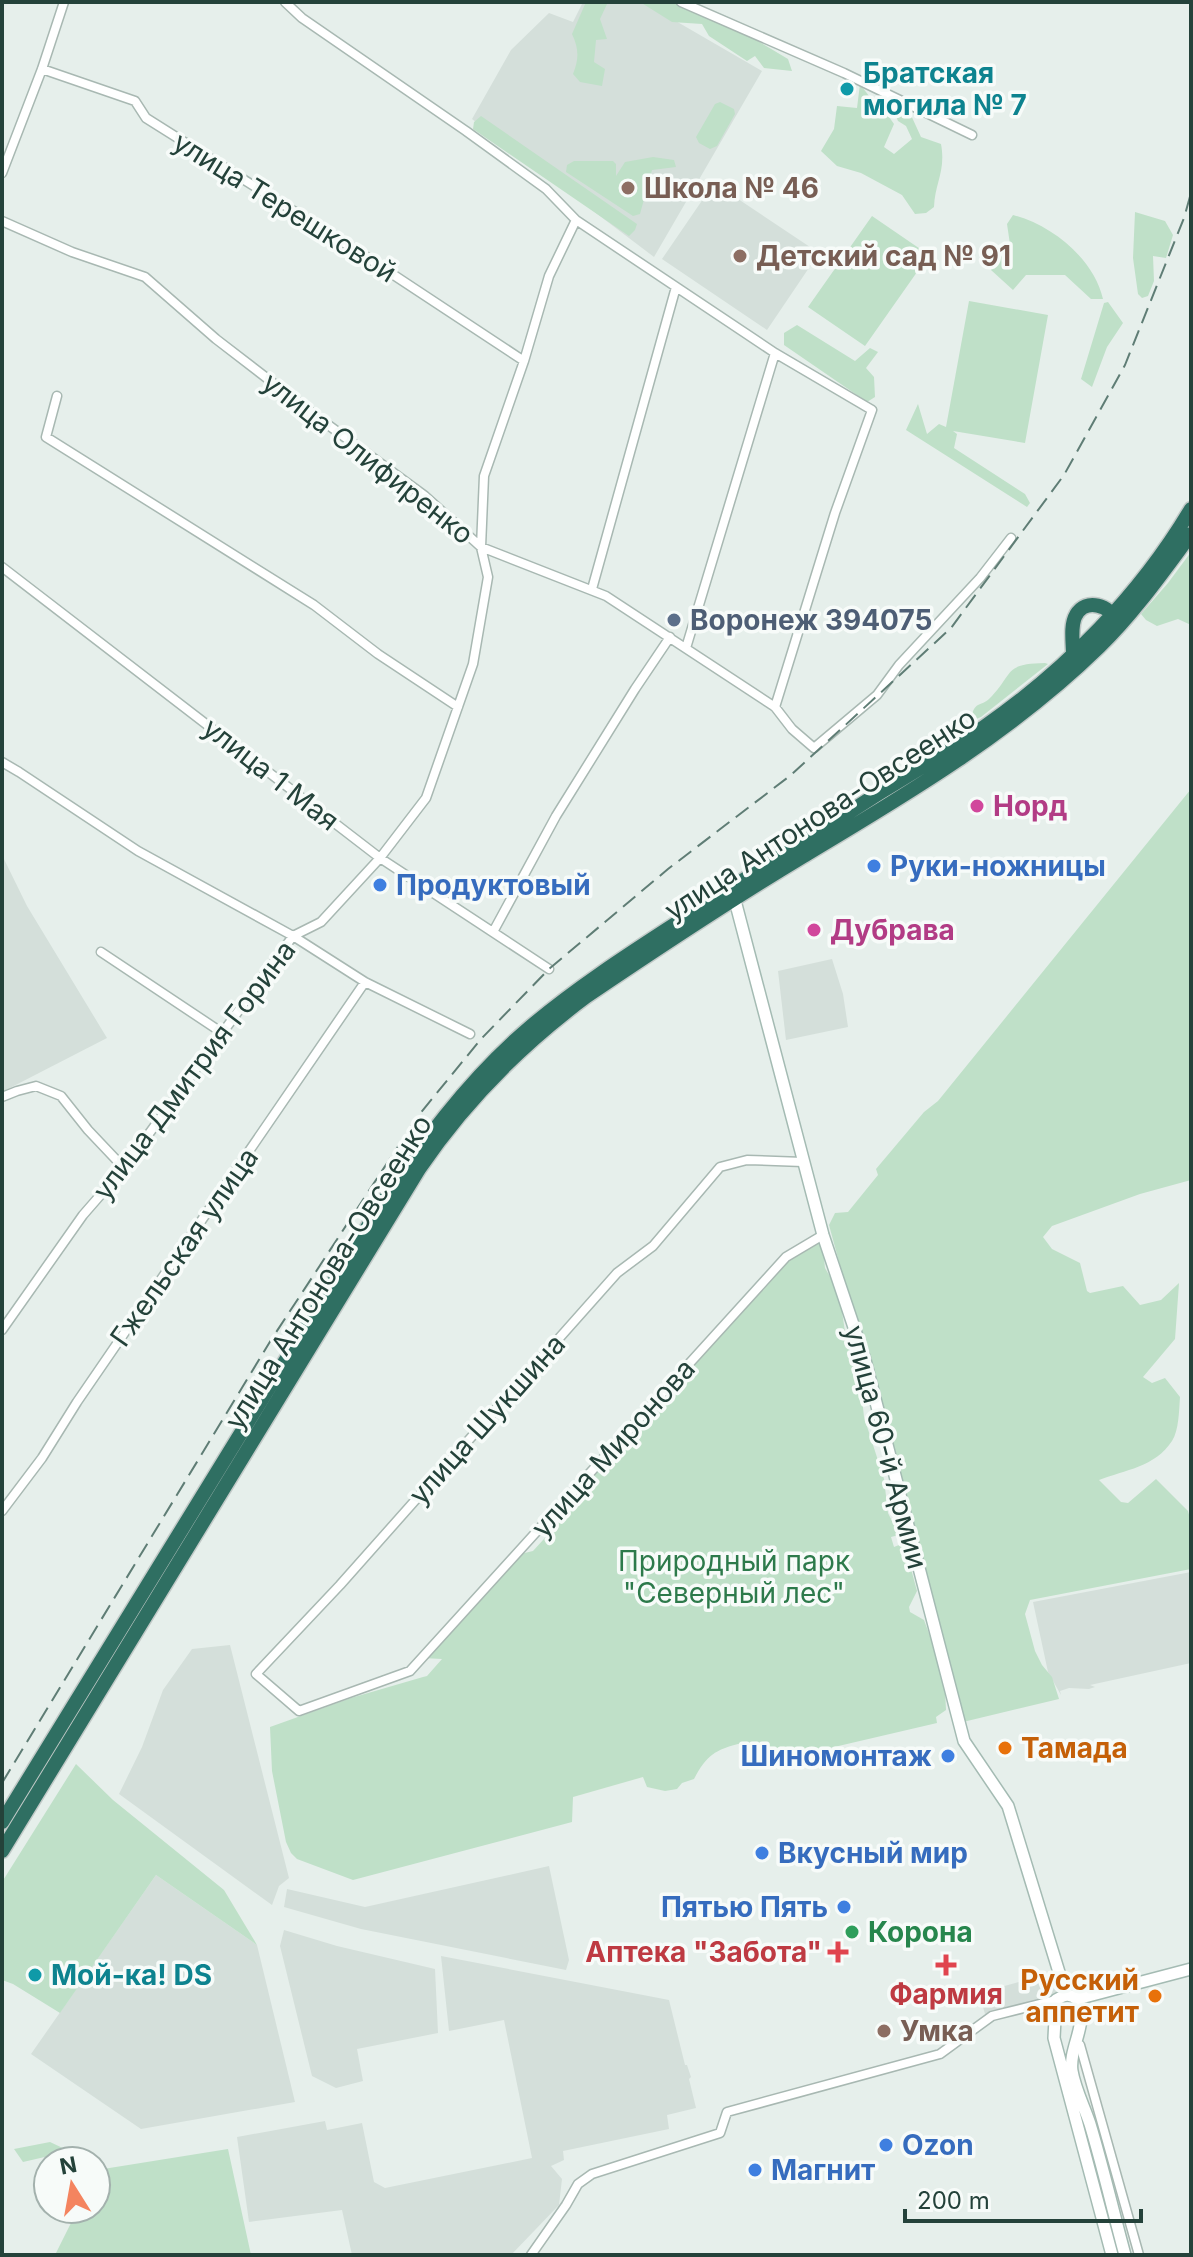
<svg xmlns="http://www.w3.org/2000/svg" width="1193" height="2257" viewBox="0 0 1193 2257" font-family="Inter,sans-serif">
<rect width="100%" height="100%" fill="#e6efeb"/>
<path fill="#d4dfda" d="M583,2H643L762,71L654,257L472,119L511,50L549,13L573,22Z
M714,183L819,253L767,330L662,259Z
M2,855L27,906L107,1038L2,1092Z
M832,959L843,994L848,1027L786,1040L778,971Z
M1191,1572V1663L1090,1685L1095,1687L1089,1689L1069,1688L1060,1691L1061,1695L1048,1672L1033,1602Z
M230,1645L289,1878L279,1886L272,1905L119,1794L142,1747L163,1690L192,1649Z
M549,1866L569,1960L566,1970L361,1929L284,1907L287,1889L365,1907Z
M156,1875L257,1945L295,2102L141,2129L31,2054Z
M284,1930L337,1946L435,1969L438,2033L357,2049L363,2081L336,2088L312,2076L280,1946Z
M441,1956L669,2000L685,2065H687L691,2077L689,2079L696,2108L667,2115L669,2129L563,2151L564,2160L551,2166L562,2179L559,2205L511,2255H352L342,2210L249,2222L237,2137L325,2121L327,2130L362,2123L374,2182L385,2188L532,2158L504,2020L449,2031Z
M1055,1972L1061,1993L985,2014L979,1993Z"/>
<path fill="#bfe0c8" d="M586,2H608L600,19L607,39L596,40L594,62L605,69L602,86L580,82L573,74C579,59 579,49 572,34Z
M640,2H692L788,59L792,71L764,68L755,56L747,61L709,36L702,24L672,22Z
M860,84L872,100L873,112L887,114L894,124L884,147L894,154L912,139L906,126L898,121L891,105L910,113L921,137L941,144C946,171 935,182 934,207L926,213L915,214L902,195L861,173L837,166L821,151L834,129L837,106L857,108Z
M720,102L734,109L735,114L717,146L710,149L699,143L696,137L715,104Z
M481,116L637,224L635,230L629,236L473,129L474,122Z
M653,157L674,160L676,167L652,170L640,214L633,216L566,172L567,165L574,161H613L616,164V176L625,162Z
M1135,212L1165,221L1173,235L1166,258L1153,256L1154,281L1148,296L1142,298L1138,294L1133,258Z
M1013,215C1052,225 1094,259 1103,299H1091L1065,275H1026L1013,290L991,270L996,255L1004,257L1011,251L1007,224Z
M872,216L929,255L865,346L808,307Z
M969,301L1048,315L1025,443L953,431L957,434L954,448L1025,494L1030,503L1027,507L906,430L918,404L927,434L939,424L946,427Z
M1108,302L1123,323L1107,347L1092,387L1081,379L1104,303Z
M797,325L855,361L870,348L878,352L866,368L874,377L875,397L867,402L784,345V333Z
M1191,552V625L1178,619L1157,626L1146,620L1141,614L1168,583Z
M1045,663L1048,664L981,717L976,719L972,715C975,702 981,706 989,699C1015,673 1002,664 1045,663Z
M1191,789V1180L1140,1194L1052,1226L1043,1237L1052,1249L1080,1263L1087,1291L1090,1293L1123,1286L1140,1305L1161,1300L1179,1283L1175,1339L1143,1377L1152,1383L1165,1378L1180,1397C1179,1410 1179,1430 1172,1441C1155,1467 1125,1470 1099,1480L1121,1502L1128,1503L1156,1479L1188,1511L1191,1522V1569L1030,1600L1025,1614L1035,1651L1042,1665L1052,1677L1059,1699L963,1722L912,1519L909,1518L829,1225L835,1213L848,1212L878,1175L876,1169L924,1112L938,1101Z
M809,1241L815,1245L819,1241L823,1249L825,1268L839,1292L846,1338L860,1379L864,1417L884,1479L888,1513L899,1535L891,1537L894,1547L904,1543L917,1591L909,1607L910,1612L924,1620C935,1649 946,1679 946,1710L936,1717L937,1723L817,1751L747,1770L744,1761L749,1751L742,1743C714,1750 707,1755 694,1779L682,1783L677,1789L665,1791L647,1787L643,1777L573,1797L572,1822L353,1880L297,1859L291,1853L286,1842L272,1771L270,1727L351,1698L423,1677L427,1676L442,1659L423,1658L516,1555L533,1551L574,1506L585,1479L786,1257Z
M76,1764L113,1800L224,1890L257,1945L156,1875L60,2013L13,1984L2,1980V1882Z
M50,2142L86,2159L85,2161H59L49,2156L23,2162L14,2149Z
M228,2149L251,2255H55L78,2209H96L97,2170Z"/>
<g fill="none" stroke-linecap="round" stroke-linejoin="round">
<defs>
<path id="street" d="M681,2L844,73L972,135
M42,69L135,101L146,118L368,258L524,361
M2,173L42,69L64,2
M576,220L775,353L872,410L835,513L775,707
M2,221L72,252L145,277L216,339L316,416L425,496L481,547L606,596L775,707L792,729L814,748L877,695L899,665L980,578L1011,538
M57,396L46,437L314,605L378,654L458,707
M2,567L380,858L549,969
M592,589L676,287
M686,648L775,353
M2,762L19,772L138,851L293,936L365,982L470,1034
M493,932L556,816L635,689L670,637
M101,952L224,1034
M2,1097L17,1091L36,1086L61,1096L88,1130L124,1168
M803,1162L747,1160L720,1167L653,1246L617,1273L340,1585L256,1674L299,1711L410,1671L786,1257L823,1235
M2,1330L83,1215L124,1168L293,936L321,922L380,858L426,798L473,664L488,577L481,547L484,476L524,361L549,276L576,220L546,189L466,131L302,18L285,2
M2,1511L42,1458L77,1402L365,982
M1080,2045L1139,2255
M531,2255L566,2205L578,2184L592,2174L720,2133L727,2112L940,2054L992,2016L1056,2000"/>
<path id="secondary" d="M733,893L823,1235L865,1360L964,1741L1008,1806L1066,1995
M1077,1999C1090,2022 1068,2048 1072,2071C1075,2089 1084,2106 1090,2124C1103,2167 1113,2211 1125,2255
M1112,2255L1054,2038L1056,2000C1064,1995 1069,1993 1077,1999L1191,1969"/>
<path id="highway" d="M1073,654C1073,643 1070,625 1076,615C1086,597 1110,606 1117,621
M2,1822L375,1215C419,1147 467,1081 529,1028C575,989 626,956 677,923C743,880 810,837 876,795C912,773 949,751 984,727C1066,670 1140,595 1191,509
M2,1851L419,1169C465,1101 521,1045 587,996C658,948 729,901 802,857C906,795 1012,732 1099,647C1134,613 1162,573 1191,534"/>
</defs>
<use href="#street" stroke="#a8b8b2" stroke-width="11"/>
<use href="#secondary" stroke="#a4bbb3" stroke-width="14"/>
<use href="#highway" stroke="#c2cac8" stroke-width="17"/>
<use href="#street" stroke="#fff" stroke-width="8"/>
<use href="#secondary" stroke="#fff" stroke-width="11"/>
<use href="#highway" stroke="#2f6f62" stroke-width="14"/>
<path stroke="#5f7d75" stroke-width="2" stroke-dasharray="16 8" stroke-linecap="butt" d="M2,1783L271,1340L418,1116L481,1039L549,969L668,869L791,775L951,628L1064,475L1125,365L1184,218L1191,193"/>
</g>
<g fill="#0f9aa8" stroke="#f7fbf9" stroke-width="3">
<circle cx="847" cy="89" r="8"/>
<circle cx="35" cy="1975" r="8"/>
</g>
<g fill="#8d6e63" stroke="#f7fbf9" stroke-width="3">
<circle cx="628" cy="188" r="8"/>
<circle cx="740" cy="256" r="8"/>
<circle cx="884" cy="2031" r="8"/>
</g>
<circle fill="#5c6f8a" stroke="#f7fbf9" stroke-width="3" cx="674" cy="620" r="8"/>
<g fill="#d1479c" stroke="#f7fbf9" stroke-width="3">
<circle cx="977" cy="806" r="8"/>
<circle cx="814" cy="930" r="8"/>
</g>
<g fill="#3f7fe0" stroke="#f7fbf9" stroke-width="3">
<circle cx="874" cy="866" r="8"/>
<circle cx="380" cy="885" r="8"/>
<circle cx="948" cy="1756" r="8"/>
<circle cx="762" cy="1853" r="8"/>
<circle cx="844" cy="1907" r="8"/>
<circle cx="886" cy="2145" r="8"/>
<circle cx="755" cy="2170" r="8"/>
</g>
<g fill="#e8710a" stroke="#f7fbf9" stroke-width="3">
<circle cx="1005" cy="1748" r="8"/>
<circle cx="1155" cy="1996" r="8"/>
</g>
<circle fill="#2e9e5b" stroke="#f7fbf9" stroke-width="3" cx="852" cy="1932" r="8"/>
<g fill="#e0444e" stroke="#f7fbf9" stroke-width="3">
<path d="M834 1940h8v8h8v8h-8v8h-8v-8h-8v-8h8z"/>
<path d="M942 1953h8v8h8v8h-8v8h-8v-8h-8v-8h8z"/>
</g>
<g text-anchor="middle" stroke-width="7" stroke-linejoin="round" paint-order="stroke">
<g font-size="28" font-weight="bold" fill="#0d838f" stroke="#f7fbf9" text-anchor="start">
<text x="863" y="83">Братская<tspan x="863" dy="32">могила № 7</tspan></text>
<text x="51" y="1985">Мой-ка! DS</text>
</g>
<g font-size="28" font-weight="bold" fill="#785e54" stroke="#f7fbf9" text-anchor="start">
<text x="644" y="198">Школа № 46</text>
<text x="756" y="266">Детский сад № 91</text>
<text x="900" y="2041">Умка</text>
</g>
<g font-size="28" fill="#24423a" stroke="#f7fbf9">
<text transform="translate(285 207) rotate(32)" y="10">улица Терешковой</text>
<text transform="translate(368 458) rotate(38)" y="10">улица Олифиренко</text>
<text transform="translate(271 774) rotate(38)" y="10">улица 1 Мая</text>
<text transform="translate(820 814) rotate(-33)" y="10">улица Антонова-Овсеенко</text>
<text transform="translate(194 1070) rotate(-53)" y="10">улица Дмитрия Горина</text>
<text transform="translate(184 1247) rotate(-55)" y="10">Гжельская улица</text>
<text transform="translate(328 1272) rotate(-58)" y="10">улица Антонова-Овсеенко</text>
<text transform="translate(487 1419) rotate(-48)" y="10">улица Шукшина</text>
<text transform="translate(886 1447) rotate(75)" y="10">улица 60-й Армии</text>
<text transform="translate(613 1448) rotate(-48)" y="10">улица Миронова</text>
</g>
<g font-size="28" font-weight="bold" fill="#4e5e75" stroke="#f7fbf9" text-anchor="start">
<text x="690" y="630">Воронеж 394075</text>
</g>
<g font-size="28" font-weight="bold" fill="#b23c85" stroke="#f7fbf9" text-anchor="start">
<text x="993" y="816">Норд</text>
<text x="830" y="940">Дубрава</text>
</g>
<g font-size="28" font-weight="bold" fill="#366cbe" stroke="#f7fbf9" text-anchor="start">
<text x="890" y="876">Руки-ножницы</text>
<text x="396" y="895">Продуктовый</text>
<text x="932" y="1766" text-anchor="end">Шиномонтаж</text>
<text x="778" y="1863">Вкусный мир</text>
<text x="828" y="1917" text-anchor="end">Пятью Пять</text>
<text x="902" y="2155">Ozon</text>
<text x="771" y="2180">Магнит</text>
</g>
<g font-size="28" fill="#2d7a4b" stroke="#f7fbf9">
<text x="734" y="1571">Природный парк<tspan x="734" dy="32">"Северный лес"</tspan></text>
</g>
<g font-size="28" font-weight="bold" fill="#c56008" stroke="#f7fbf9" text-anchor="start">
<text x="1021" y="1758">Тамада</text>
<text x="1139" y="1990" text-anchor="end">Русский<tspan x="1139" dy="32">аппетит</tspan></text>
</g>
<g font-size="28" font-weight="bold" fill="#27864d" stroke="#f7fbf9" text-anchor="start">
<text x="868" y="1942">Корона</text>
</g>
<g font-size="28" font-weight="bold" fill="#be3a42" stroke="#f7fbf9" text-anchor="end">
<text x="822" y="1962">Аптека "Забота"</text>
<text x="946" y="2004" text-anchor="middle">Фармия</text>
</g>
</g>
<rect width="1193" height="2257" fill="none" stroke="#24423a" stroke-width="8"/>
<g transform="translate(72 2185) rotate(349)"><circle r="38" fill="#f7fbf9" stroke="#a3b1ad" stroke-width="2"/>
<path d="M0-6L14 30L0 20L-14 30Z" fill="#f4845f"/>
<text y="-12" font-size="22" font-weight="bold" text-anchor="middle" fill="#24423a">N</text>
</g>
<path d="M905 2209v12h236v-12" fill="none" stroke="#24423a" stroke-width="4"/>
<text x="917" y="2209" font-size="24" fill="#24423a" stroke="#f7fbf9" stroke-width="6" paint-order="stroke">200 m</text>
</svg>
